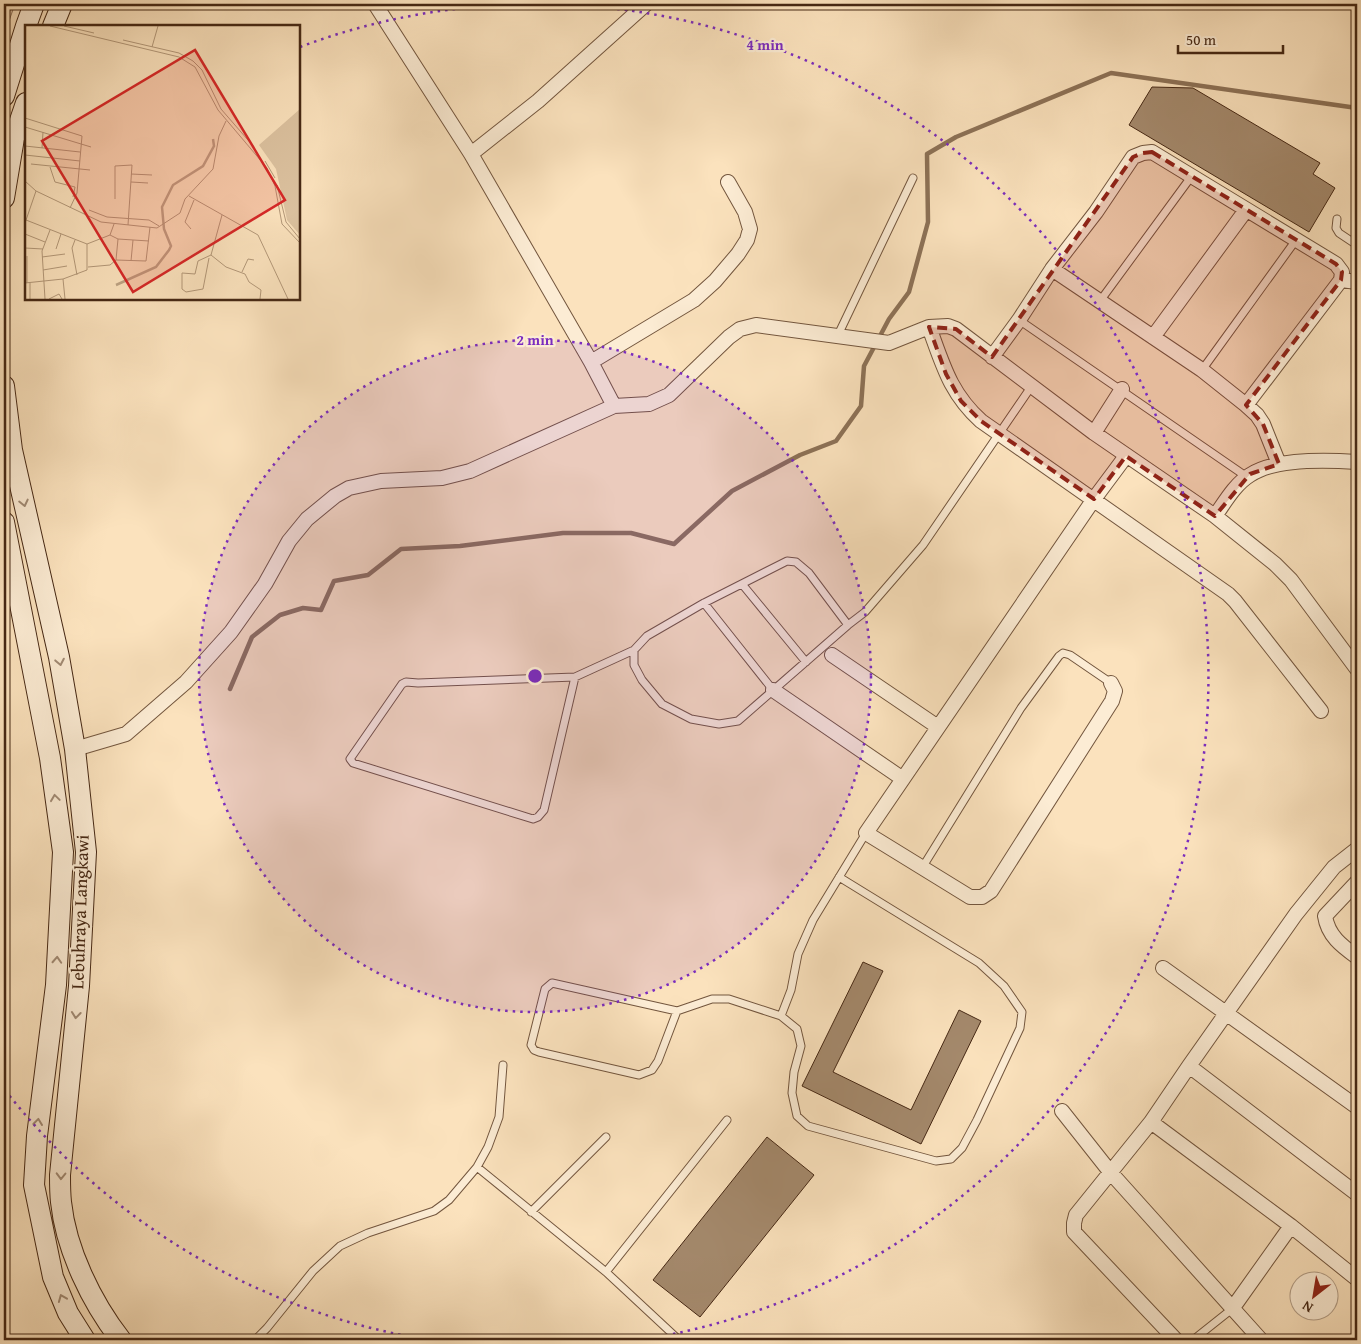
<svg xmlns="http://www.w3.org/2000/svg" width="1361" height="1344" viewBox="0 0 1361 1344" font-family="'Gentium Book Plus',serif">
<rect width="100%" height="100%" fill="#fbe2bd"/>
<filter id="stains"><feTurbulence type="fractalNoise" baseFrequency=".004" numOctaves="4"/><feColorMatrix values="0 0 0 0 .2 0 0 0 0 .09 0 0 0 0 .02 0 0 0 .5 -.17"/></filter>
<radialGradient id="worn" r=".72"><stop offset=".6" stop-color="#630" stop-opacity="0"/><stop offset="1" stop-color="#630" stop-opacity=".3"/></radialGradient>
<path fill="#dcc2a0" stroke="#91755a" d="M4,4H15L4,35Z"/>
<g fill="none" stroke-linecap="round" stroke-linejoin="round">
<path stroke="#8d7257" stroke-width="4.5" d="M230,689L252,637L280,615L303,608L321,610L334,581L368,575L401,549L460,546L563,533H631L674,544L732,491L800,455L836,441L861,406L864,366L889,319L909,292L928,222L927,154L956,137L1111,73L1357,108"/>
</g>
<path fill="#a4896c" stroke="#462814" d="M1152,87L1193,88L1320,163L1313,174L1335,188L1309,232L1129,125Z
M863,962L883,971L833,1072L911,1110L959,1010L981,1021L921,1144L802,1086Z
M767,1137L814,1175L700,1317L653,1280Z"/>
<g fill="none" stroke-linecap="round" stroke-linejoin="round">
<defs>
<path id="service" d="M1337,219L1336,228L1339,233L1357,245
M1100,301L1191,177
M1019,320L1247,477
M838,335L913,178
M1202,370L1296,240
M742,584L806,662
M704,603L773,690
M634,650V665L642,680L662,704L691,719L719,724L738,721L848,625L865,612L923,545L1031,387
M575,677L544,810L538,817L533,819L353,763L350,759L402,684L406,682L418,683L575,677L634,650L647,636L704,603L787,561L796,562L809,573L848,625
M922,868L1021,708L1059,656L1063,653L1070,655L1111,683
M677,1011L552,983L545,989L531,1045L534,1050L539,1052L639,1075L652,1070L658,1061L677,1011L712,999H729L781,1016L797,1029L801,1046L794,1072L792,1093L797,1116L808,1126L936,1161L951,1159L962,1148L977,1120L1020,1028L1022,1012L1004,986L979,963L839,877
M781,1016L791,990L798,954L813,920L866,833
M477,1167L606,1272L678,1339
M531,1212L606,1137
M606,1272L727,1120
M255,1340L267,1328L313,1271L340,1246L368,1233L434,1211L449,1200L477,1167L488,1147L499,1117L503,1065
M1193,1340L1232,1309"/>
<path id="minor" d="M375,4L471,154L591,362L614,406
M471,154L538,101L646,4
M1052,269L1202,370L1246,405L1257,415L1263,424L1279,464
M1341,280L1357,282
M929,327C943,365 950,393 981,421L1228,594L1235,601L1321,711
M1153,337L1246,210
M992,357L1019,320L1052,269L1096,212L1133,157L1143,153L1152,152L1336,264L1342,272L1341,280L1246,405
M591,362L694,300L715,281L738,254L747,240L750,229L745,212L728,182
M1094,433L1122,389
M1215,516C1225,502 1235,484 1250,475C1275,458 1328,460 1357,462
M832,655L938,727
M1111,683L1115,691L1112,701L991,891L982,897H970L866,833L1094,499L1126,456
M773,690L903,779
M75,749L126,734L186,682L231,632L265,584L289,541L307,519L335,496L349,488L381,481L442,478L470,471L614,406L649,404L669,395L729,337L740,329L756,325L889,343L929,327L948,326L956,329L1094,433L1215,516L1275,564L1291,580L1357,669
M1357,882L1325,916C1328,936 1342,946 1357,957
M1163,968L1357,1107
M1189,1066L1357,1194
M1062,1111L1111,1173L1261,1340
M1151,1122L1291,1226L1357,1279
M1232,1309L1291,1226
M1176,1340L1074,1232V1223L1076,1215L1151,1122L1189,1066L1296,914L1334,867L1357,849"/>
<path id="secondary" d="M26,26L34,4
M53,26L62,4
M4,96L26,26
M4,198L14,138L26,103
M4,386L12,450L59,657L75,749L86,852L79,986L60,1175C60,1184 60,1193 61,1202C66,1250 92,1303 121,1340
M4,522L50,758L63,852L56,985L37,1136L34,1185L53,1277L68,1313L85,1340"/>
</defs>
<use href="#service" stroke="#73563e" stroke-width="9"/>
<use href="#minor" stroke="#73563e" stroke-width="16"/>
<use href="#secondary" stroke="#462814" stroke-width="22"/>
<use href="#service" stroke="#fcecd4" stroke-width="7"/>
<use href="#minor" stroke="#fcecd4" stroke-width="14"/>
<use href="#secondary" stroke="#fcecd4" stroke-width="20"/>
</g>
<defs><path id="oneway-chevron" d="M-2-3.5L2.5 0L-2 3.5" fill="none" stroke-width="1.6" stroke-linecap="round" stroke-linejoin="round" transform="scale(1.25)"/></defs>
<g stroke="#a18a74">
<use href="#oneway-chevron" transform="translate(24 503) rotate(77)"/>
<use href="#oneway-chevron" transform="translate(60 662) rotate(79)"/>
<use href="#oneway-chevron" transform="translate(55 798) rotate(-98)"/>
<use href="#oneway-chevron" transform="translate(57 960) rotate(-87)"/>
<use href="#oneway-chevron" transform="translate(76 1015) rotate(96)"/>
<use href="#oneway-chevron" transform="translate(38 1122) rotate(-83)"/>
<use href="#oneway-chevron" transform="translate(61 1176) rotate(91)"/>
<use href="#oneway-chevron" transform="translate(62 1298) rotate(-112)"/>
</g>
<path fill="#8f2418" fill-opacity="0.2" stroke="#8f2418" stroke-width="4" stroke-dasharray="10 6" stroke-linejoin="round" d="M1152,152L1336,264L1342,272L1341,280L1246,405L1263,424L1279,464L1250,474L1215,516L1126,456L1094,499L981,421L961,401L946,374L929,327L956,329L992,357L1133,157L1143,153Z"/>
<circle cx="535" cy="676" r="336" fill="#7b2cbf" fill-opacity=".12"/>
<g fill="none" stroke="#7b2cbf" stroke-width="2.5" stroke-dasharray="2.5 5">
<circle cx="535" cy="676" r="336"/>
<path d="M430 1340A672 672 0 0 1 5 1090M300 47A672 672 0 1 1 640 1340"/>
</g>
<g text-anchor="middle" stroke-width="4.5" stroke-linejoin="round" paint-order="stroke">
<g font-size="18" fill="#462814" stroke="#fcecd4">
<text transform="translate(80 912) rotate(-88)" y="6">Lebuhraya Langkawi</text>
</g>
</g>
<g transform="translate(25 25)">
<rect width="275" height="275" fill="#fbe2bd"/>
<path d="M275,84V210L262,195L251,144L234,120Z" fill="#dcc2a0"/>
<path fill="none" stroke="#bda384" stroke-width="2.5" d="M91,260L131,242L144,225L146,221L139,204L137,182L148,160L178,141L189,121L188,114"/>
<path fill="none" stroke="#b39879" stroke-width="1" d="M25,1L154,32L170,42L193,85L242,143L250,161L257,199L275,218M39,1L69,8M98,15L154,28L168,36L177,45L196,84L229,122M127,22L133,1M0,93L57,111L52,168L45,183M0,102L66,122M0,121L55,127M17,123L18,107M0,130L55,136M240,136L250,153M6,139L65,145M25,142L30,157L50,162L48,172M106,149L127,150M0,156L11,166L76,197L132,203L155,188L160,174L188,144L194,111L201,96M106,157L123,158M252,160L261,197L275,214M164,171L233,210L263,274M90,174V141L107,140L103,200M64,185L82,192L124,195L134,201M197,190L186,230L201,242L220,249L224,257L236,265L235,274M1,195L62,219L85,210L89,199M0,198L11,166M166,204L160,197L169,175M0,209L20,217M85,210L93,214L124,216M93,214L91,235L121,236L125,202M50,215L47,223L52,250M0,223L18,224M31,224L36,209M2,231V258M17,232L40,229M184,233L178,264L161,267L157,264V248L170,249L173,236L186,230M106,236L108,215M63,242L85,240L91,235M18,245L42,241M217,247L223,234L229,235M38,254L40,274M0,258L38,254L62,245V219M5,274V258M20,274L17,226L25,205M24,274L34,269L37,274"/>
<path fill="#d62828" fill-opacity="0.15" stroke="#d62828" stroke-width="2.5" d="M170,25L260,175L108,267L17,116Z"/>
<rect width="275" height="275" fill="none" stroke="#462814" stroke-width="2.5"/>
</g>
<circle cx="535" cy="676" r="8" fill="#7b2cbf" stroke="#fcecd4" stroke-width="2.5"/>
<g font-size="15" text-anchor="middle" font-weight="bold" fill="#7b2cbf" stroke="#fcecd4" stroke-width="4.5" stroke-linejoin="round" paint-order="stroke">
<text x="765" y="50">4 min</text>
<text x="535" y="345">2 min</text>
</g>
<rect width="1361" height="1344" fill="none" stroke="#fbe2bd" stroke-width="20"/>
<rect x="5" y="5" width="1351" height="1334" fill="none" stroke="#462814" stroke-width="2.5"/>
<rect x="10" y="10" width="1341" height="1324" fill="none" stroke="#462814"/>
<g transform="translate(1314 1296) rotate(211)"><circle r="24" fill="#fcecd4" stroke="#b39e87"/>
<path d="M0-4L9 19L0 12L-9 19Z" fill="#8f2418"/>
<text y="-8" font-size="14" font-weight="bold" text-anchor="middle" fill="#462814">N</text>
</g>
<path d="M1178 45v8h105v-8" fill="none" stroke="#462814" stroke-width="2.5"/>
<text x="1186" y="45" font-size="15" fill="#462814" stroke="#fcecd4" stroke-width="4" paint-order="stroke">50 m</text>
<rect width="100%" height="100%" filter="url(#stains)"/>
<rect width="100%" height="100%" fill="url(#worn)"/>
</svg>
